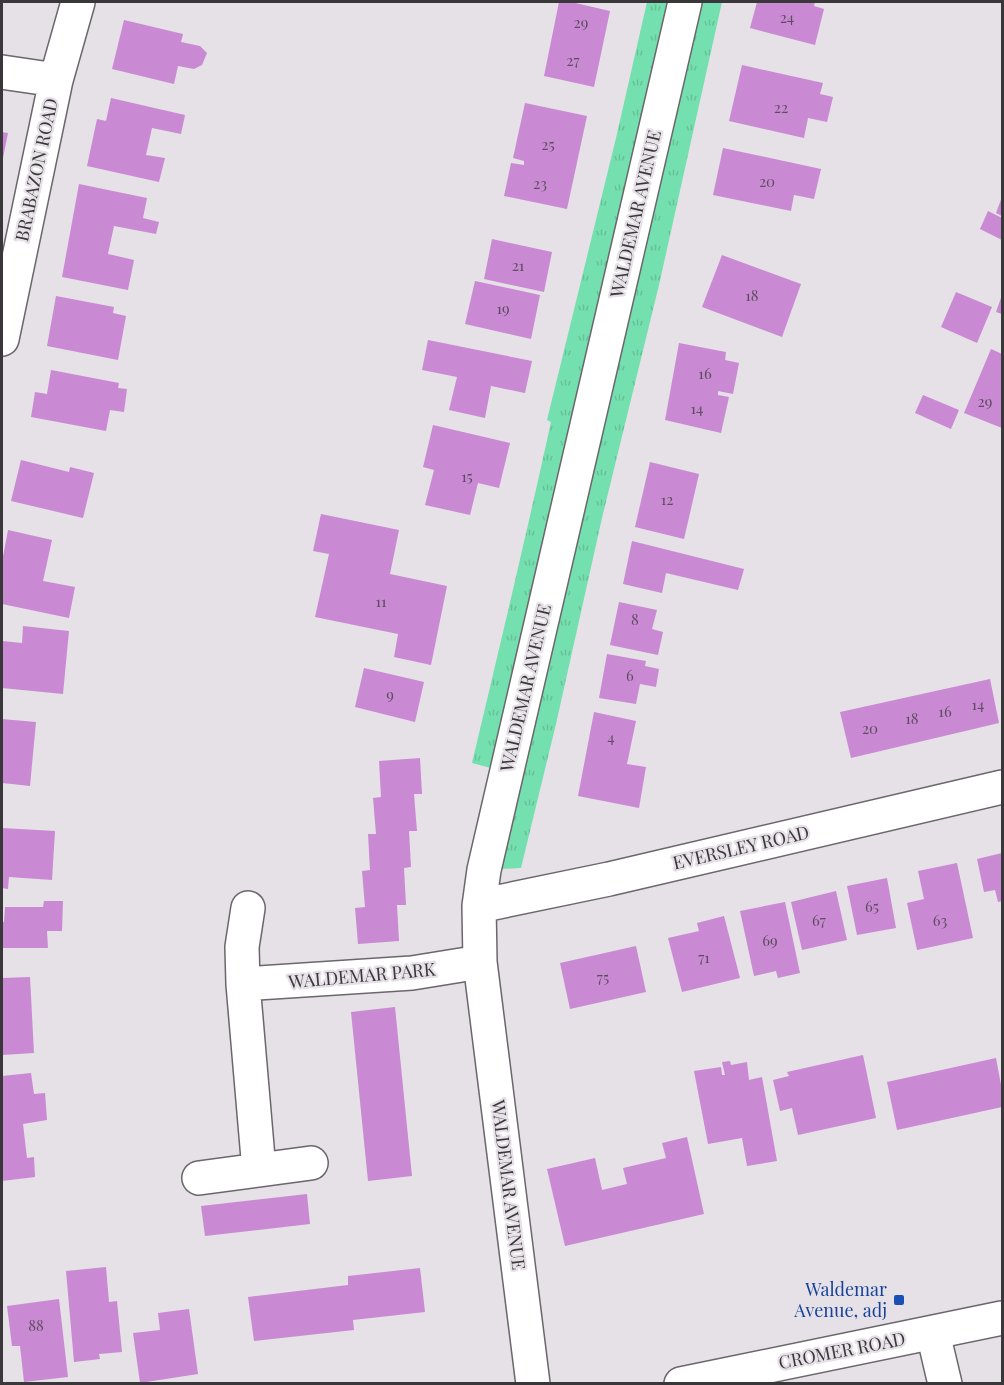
<svg xmlns="http://www.w3.org/2000/svg" width="1004" height="1385" viewBox="0 0 1004 1385" font-family="'Playfair Display',serif">
<defs>
<pattern id="grass-tufts" width="24" height="20" patternUnits="userSpaceOnUse" patternTransform="scale(1.5)"><rect width="24" height="20" fill="#75e0af"/><path d="M3 7l-1-3M5 7V3M7 7l1-3M15 17l-1-3M17 17v-4M19 17l1-3" fill="none" stroke="#66c197"/></pattern>
</defs>
<rect width="100%" height="100%" fill="#e6e0e7"/>
<path fill="url(#grass-tufts)" d="M647,2H722L659,285L602,518L556,724L521,868L484,870L506,772L472,763C499,650 526,536 551,422L547,420L616,138Z"/>
<path fill="#c98ad3" d="M559,2H571L610,11L594,87L544,76Z
M757,2H815L814,6L824,9L815,45L750,28Z
M124,20L183,34L181,42L200,46L207,53L202,65L194,69L178,66L174,84L112,69Z
M742,65L823,83L820,94L833,97L827,122L808,118L804,138L729,121Z
M111,98L185,115L181,134L152,128L146,155L165,158L159,182L87,166L97,119L106,121Z
M525,103L587,116L567,209L504,196L511,163L524,165V161L513,158Z
M2,132L8,133L3,158H2Z
M723,148L821,169L814,199L794,195L791,211L713,195Z
M79,184L147,198L143,218L159,222L156,234L114,226L108,254L134,260L128,290L62,277Z
M1002,197V216L996,213Z
M988,211L1002,218V240L980,229Z
M492,239L552,252L544,292L484,279Z
M722,255L801,284L782,337L702,307Z
M475,281L540,295L531,339L465,324Z
M956,292L992,307L977,343L941,327Z
M1002,295V314L996,312Z
M56,296L114,307L113,313L126,316L118,360L47,346Z
M428,340L532,361L525,393L491,386L485,418L449,410L457,377L422,370Z
M679,343L726,352L725,360L739,363L733,394L718,391V395L729,397L721,433L665,420Z
M991,349L1002,354V428L964,413Z
M51,370L119,383L118,388L127,389L124,412L110,410L106,431L31,417L35,392L47,394Z
M923,395L959,410L951,429L915,413Z
M433,425L510,443L499,488L478,483L470,515L425,505L434,470L423,467Z
M21,460L69,472L70,467L94,473L83,518L11,501Z
M650,462L699,474L684,539L635,527Z
M321,514L399,530L390,574L447,586L431,665L394,657L398,634L315,617L329,554L313,551Z
M8,530L52,540L43,581L75,587L69,618L2,604V562Z
M632,541L744,569L738,590L666,573L662,593L623,584Z
M619,602L657,610L652,629L663,632L658,655L610,645Z
M23,626L69,631L63,694L2,688V641L22,643Z
M607,654L646,661L645,666L659,669L656,687L640,684L636,704L599,698Z
M364,668L424,682L415,722L355,707Z
M990,679L999,723L851,758L840,712Z
M594,712L636,721L627,764L646,767L639,808L578,796Z
M2,719L36,722L30,786L2,783Z
M420,758L422,794H414L417,831H409L411,867L404,868L406,905H397L399,941L358,944L355,908L365,907L362,871L370,870L368,834H376L373,798L381,797L379,761Z
M2,828L55,831L52,880L9,877L8,889L2,888Z
M1002,853V901L998,902L995,890L984,892L977,859Z
M957,863L973,938L917,950L907,903L924,899L918,871Z
M887,878L896,928L857,935L847,886Z
M836,891L847,940L802,950L791,902Z
M44,901H63L62,931H47L48,948H2V922H4L5,907H43Z
M785,902L800,973L778,978L776,971L754,976L740,911Z
M724,916L740,978L682,992L668,938L699,931L697,923Z
M636,946L646,992L570,1009L560,963Z
M30,977L34,1053L2,1055V978Z
M395,1007L412,1176L368,1181L351,1012Z
M863,1055L876,1118L798,1135L792,1108L780,1111L773,1080L789,1076L787,1072Z
M996,1058L1002,1090V1107L897,1130L887,1082Z
M730,1061L731,1065L747,1062L749,1080L762,1077L777,1161L747,1166L742,1138L708,1144L694,1071L721,1067L722,1075H725L722,1062Z
M31,1073L34,1094L45,1093L47,1120L23,1124L27,1158L34,1157L35,1177L2,1181V1076Z
M687,1137L704,1214L565,1246L547,1169L595,1158L602,1190L627,1184L623,1168L666,1158L662,1143Z
M307,1194L310,1224L205,1236L201,1206Z
M106,1267L109,1302L117,1301L122,1352L99,1354L100,1359L74,1362L66,1271Z
M420,1268L425,1312L353,1320L354,1330L254,1341L248,1297L348,1285V1276Z
M59,1299L68,1377L24,1382L20,1346H12L7,1306Z
M189,1309L198,1374L140,1383L133,1333L160,1330L158,1313Z"/>
<g fill="none" stroke-linecap="round" stroke-linejoin="round">
<defs>
<path id="street" d="M2,72L56,80
M2,339L56,80L78,2
M479,906L609,879L1002,787
M243,984L412,973L480,962
M259,1170L311,1163
M199,1178L259,1170L243,984L242,947L248,908
M933,1333L945,1384
M533,1384L480,962L479,906L484,870L685,2"/>
<path id="highway" d="M681,1384L1002,1318"/>
</defs>
<use href="#street" stroke="#6b666c" stroke-width="36"/>
<use href="#highway" stroke="#6b666c" stroke-width="36"/>
<use href="#street" stroke="#fff" stroke-width="33"/>
<use href="#highway" stroke="#fff" stroke-width="33"/>
</g>
<rect fill="#1a4fb4" stroke="#e6e0e7" stroke-width="2" x="893" y="1294" width="12" height="12" rx="3"/>
<g text-anchor="middle" stroke-width="4.5" stroke-linejoin="round" paint-order="stroke">
<g font-size="15" fill="#5e4c60">
<text x="787" y="23">24</text>
<text x="581" y="28">29</text>
<text x="573" y="66">27</text>
<text x="781" y="113">22</text>
<text x="548" y="150">25</text>
<text x="767" y="187">20</text>
<text x="540" y="189">23</text>
<text x="518" y="271">21</text>
<text x="752" y="301">18</text>
<text x="503" y="314">19</text>
<text x="705" y="379">16</text>
<text x="985" y="407">29</text>
<text x="697" y="414">14</text>
<text x="467" y="482">15</text>
<text x="667" y="505">12</text>
<text x="381" y="607">11</text>
<text x="635" y="625">8</text>
<text x="630" y="681">6</text>
<text x="390" y="700">9</text>
<text x="978" y="710">14</text>
<text x="945" y="717">16</text>
<text x="912" y="724">18</text>
<text x="870" y="734">20</text>
<text x="611" y="743">4</text>
<text x="872" y="912">65</text>
<text x="819" y="926">67</text>
<text x="940" y="926">63</text>
<text x="770" y="946">69</text>
<text x="704" y="963">71</text>
<text x="603" y="983">75</text>
<text x="36" y="1331">88</text>
</g>
<g font-size="18" fill="#3a373a" stroke="#e6e0e7">
<text transform="translate(37 170) rotate(-78)" y="6">BRABAZON ROAD</text>
<text transform="translate(636 214) rotate(-77)" y="6">WALDEMAR AVENUE</text>
<text transform="translate(526 688) rotate(-77)" y="6">WALDEMAR AVENUE</text>
<text transform="translate(741 848) rotate(-13)" y="6">EVERSLEY ROAD</text>
<text transform="translate(362 976) rotate(-5)" y="6">WALDEMAR PARK</text>
<text transform="translate(508 1185) rotate(83)" y="6">WALDEMAR AVENUE</text>
<text transform="translate(842 1351) rotate(-11)" y="6">CROMER ROAD</text>
</g>
<g font-size="18" fill="#164399" stroke="#e6e0e7" text-anchor="end">
<text x="887" y="1296">Waldemar<tspan x="887" dy="21">Avenue, adj</tspan></text>
</g>
</g>
<rect width="1004" height="1385" fill="none" stroke="#3a373a" stroke-width="6"/>
</svg>
